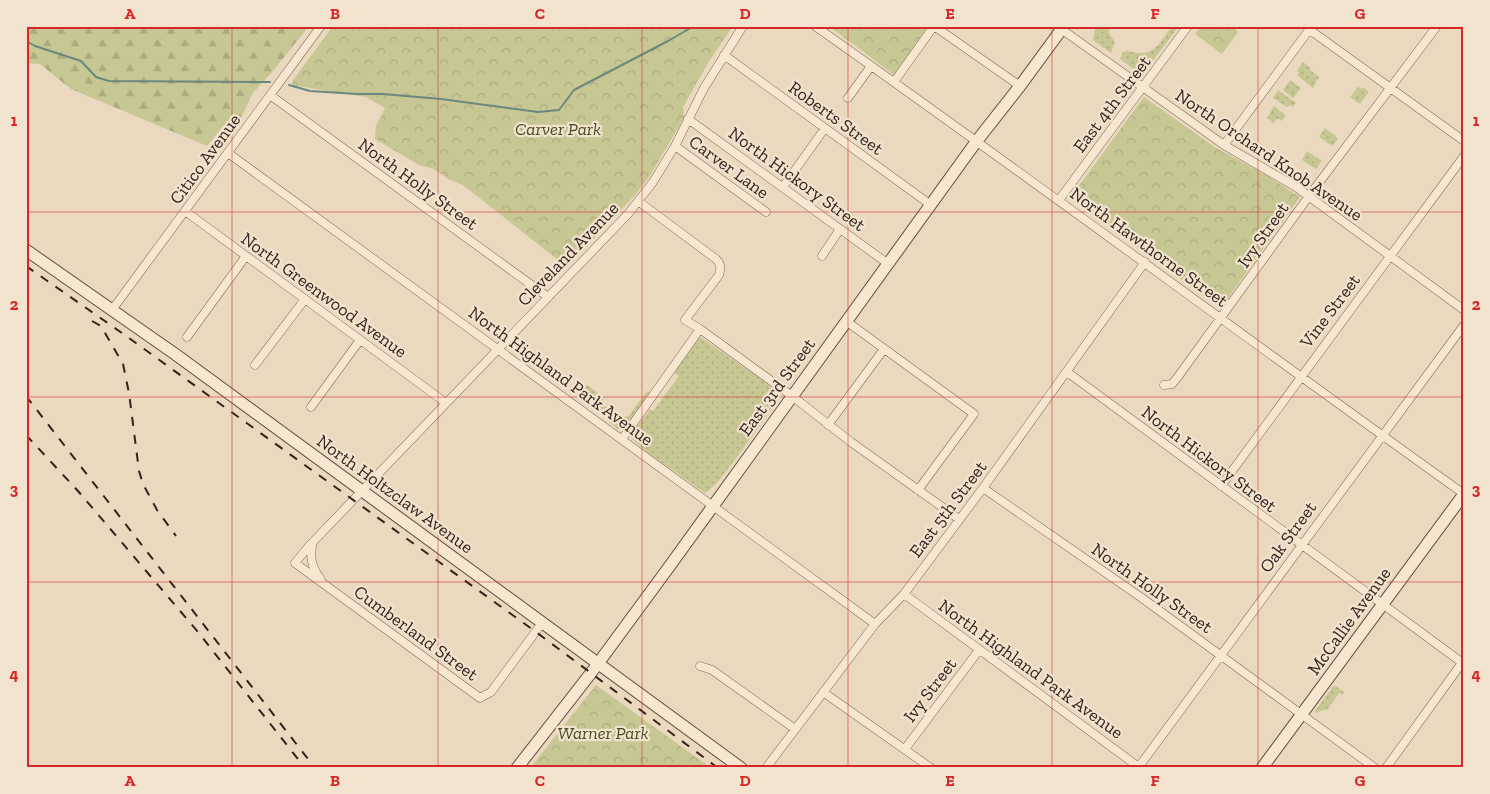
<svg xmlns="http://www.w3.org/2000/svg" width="1490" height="794" viewBox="0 0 1490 794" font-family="'Zilla Slab',serif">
<defs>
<pattern id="grass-dots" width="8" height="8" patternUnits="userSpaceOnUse" patternTransform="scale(1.25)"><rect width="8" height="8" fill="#c7c794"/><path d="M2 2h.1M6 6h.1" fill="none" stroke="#abab7f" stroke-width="1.8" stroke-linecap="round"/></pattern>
<pattern id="forest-firs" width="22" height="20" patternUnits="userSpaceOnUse" patternTransform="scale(1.25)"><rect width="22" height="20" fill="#c7c794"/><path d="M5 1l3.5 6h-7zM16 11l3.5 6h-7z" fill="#abab7f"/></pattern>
<pattern id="park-crowns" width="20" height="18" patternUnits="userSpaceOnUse" patternTransform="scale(1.25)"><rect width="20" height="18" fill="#c7c794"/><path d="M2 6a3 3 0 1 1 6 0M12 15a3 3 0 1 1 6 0" fill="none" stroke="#abab7f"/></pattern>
</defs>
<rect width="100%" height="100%" fill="#ead8bf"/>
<path fill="url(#grass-dots)" d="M1098,26H1109V33L1115,42L1111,53L1093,40L1095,29Z
M1172,26H1179L1142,75L1120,59L1123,52C1129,50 1133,53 1139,53C1155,55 1163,38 1172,26Z
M1303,62L1311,68L1310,70L1319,77L1313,88L1297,75L1299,73L1297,71Z
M1290,80L1301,88L1293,98L1283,90Z
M1358,87L1361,89L1363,87L1369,92L1360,104L1350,97Z
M1278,90L1296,103L1293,107L1289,105L1287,107L1285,106L1273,98Z
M1274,106L1286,116L1281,121L1278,118L1274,123L1267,118Z
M1325,128L1336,136V137L1338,139L1332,146L1319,137Z
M1307,151L1322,161L1316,169L1302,160Z
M699,336L765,382L780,396C768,413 719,487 705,493L647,452L628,435L639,424L650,409L653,411L679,376L673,372Z
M587,385L604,397L600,403L614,412L608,420L579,397Z
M647,391L650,393L624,428L618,429L610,423L617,412L622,416L628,417Z
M1334,685L1344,692L1342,695L1339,693L1327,710H1322L1317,713L1315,711Z"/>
<path fill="url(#forest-firs)" d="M26,26H309L273,71L253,93L239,122L223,126L207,146L71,89L40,64L26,63Z"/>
<path fill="url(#park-crowns)" d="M333,26H733L708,63L683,107L684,118L649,177L635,195L567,267L463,185L448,179L434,169L419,165L375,139L376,126L385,108L366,97L292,85L293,80Z
M829,26H928L894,75Z
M1201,26H1231L1238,32L1222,54L1195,34Z
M1144,97L1216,148L1263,173L1300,197L1221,308L1070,198Z
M596,685L711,768H530Z"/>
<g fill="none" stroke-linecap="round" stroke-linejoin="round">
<path stroke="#6a897e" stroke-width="2" d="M26,41L35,46L81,61L96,77L109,81L270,82
M289,85L310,91L358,94H383L441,99L538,112L559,110L574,90L668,41L694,26"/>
<defs>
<path id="street" d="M815,26C1033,180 1247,339 1464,494
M934,26L1020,86
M1057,26L1224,145L1296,187L1464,310
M1310,30L1464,141
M724,55L931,205
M894,82L934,26
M270,95L548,297
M848,98L871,66
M688,119L887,263
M1224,145L1312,26
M675,146L766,212
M228,153L875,624
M783,187L825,128
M1059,200L1188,26
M185,211L446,403
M822,256L840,229
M112,310L321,26
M846,321L974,414L918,490
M700,329L792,396L851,442L959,519
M187,337L246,256
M255,365L305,299
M1067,372L1464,664
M1164,385L1172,384L1177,378L1309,196L1437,26
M311,407L360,340
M828,425L884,349
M622,439L700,329L685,320L719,275C721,268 721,264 716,259L638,201
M1221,486L1464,156
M983,488L1142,598L1375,768
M313,542C309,556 311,567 320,578
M904,594L1140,768
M542,623L491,692L480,698L295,563L309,546L628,214L653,182L675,146L704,88L743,26
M700,666L712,670L795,729
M823,692L931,768
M905,749L979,650
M766,768L875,624L904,594L983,488L1145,262
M1138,768L1464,325
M1386,768L1464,660"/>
<path id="secondary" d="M26,250L175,354L741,768
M517,768L591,673L669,567L976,142L1020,86L1064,26
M1262,768L1464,494"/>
</defs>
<use href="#street" stroke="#816959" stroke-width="9"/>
<use href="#secondary" stroke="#634b3c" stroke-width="13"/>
<use href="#street" stroke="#f6e7d1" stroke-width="8"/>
<use href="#secondary" stroke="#f6e7d1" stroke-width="11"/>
<path stroke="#32241c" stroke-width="2" stroke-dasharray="9 9" stroke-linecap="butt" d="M26,266L122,333L536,632L718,768
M92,321L101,326L123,364L129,393L139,471L143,484L157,510L176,536
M26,396L315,768
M26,435L78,491L198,632L305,768"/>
</g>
<path fill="none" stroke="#d62828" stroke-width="1" stroke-opacity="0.55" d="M232,26V768M438,26V768M642,26V768M848,26V768M1052,26V768M1258,26V768M26,212H1464M26,397H1464M26,582H1464"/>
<g text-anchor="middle" stroke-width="4.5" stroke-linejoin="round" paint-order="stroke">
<g font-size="18" fill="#32241c" stroke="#f2e3ce">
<text transform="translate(1112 104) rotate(-53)" y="6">East 4th Street</text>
<text transform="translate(836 118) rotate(36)" y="6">Roberts Street</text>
<text transform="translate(1269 155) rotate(34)" y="6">North Orchard Knob Avenue</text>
<text transform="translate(205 159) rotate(-54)" y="6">Citico Avenue</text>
<text transform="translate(729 167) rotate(36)" y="6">Carver Lane</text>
<text transform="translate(797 179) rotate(36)" y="6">North Hickory Street</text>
<text transform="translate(418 184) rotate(36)" y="6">North Holly Street</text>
<text transform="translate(1263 235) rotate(-55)" y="6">Ivy Street</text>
<text transform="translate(1149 247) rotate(36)" y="6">North Hawthorne Street</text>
<text transform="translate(568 254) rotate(-46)" y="6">Cleveland Avenue</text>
<text transform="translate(324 295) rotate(36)" y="6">North Greenwood Avenue</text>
<text transform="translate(1330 311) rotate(-53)" y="6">Vine Street</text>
<text transform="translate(561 376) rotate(36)" y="6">North Highland Park Avenue</text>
<text transform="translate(777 387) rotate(-54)" y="6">East 3rd Street</text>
<text transform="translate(1209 459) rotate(37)" y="6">North Hickory Street</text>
<text transform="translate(395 494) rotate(36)" y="6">North Holtzclaw Avenue</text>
<text transform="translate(948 509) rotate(-53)" y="6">East 5th Street</text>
<text transform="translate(1288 537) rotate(-54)" y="6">Oak Street</text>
<text transform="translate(1152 588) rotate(35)" y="6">North Holly Street</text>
<text transform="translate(1349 621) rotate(-54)" y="6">McCallie Avenue</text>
<text transform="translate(416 633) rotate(36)" y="6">Cumberland Street</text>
<text transform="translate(1031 669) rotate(36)" y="6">North Highland Park Avenue</text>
<text transform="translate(930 690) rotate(-53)" y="6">Ivy Street</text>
</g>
<g font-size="18" font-style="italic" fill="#484d24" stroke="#f2e3ce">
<text x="558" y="135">Carver Park</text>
<text x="603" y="739">Warner Park</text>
</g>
</g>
<rect width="1490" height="794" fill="none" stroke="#f2e3ce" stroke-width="55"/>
<rect x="28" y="28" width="1434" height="738" fill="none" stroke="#d62828" stroke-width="2"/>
<g font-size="16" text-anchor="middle" font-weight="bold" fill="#d62828">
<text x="130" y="19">A</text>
<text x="335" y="19">B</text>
<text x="540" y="19">C</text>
<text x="745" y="19">D</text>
<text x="950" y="19">E</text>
<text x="1155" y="19">F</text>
<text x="1360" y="19">G</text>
<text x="14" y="126">1</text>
<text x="1476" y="126">1</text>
<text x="14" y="310">2</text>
<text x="1476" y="310">2</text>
<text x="14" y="495">3</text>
<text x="1476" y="495">3</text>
<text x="14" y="680">4</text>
<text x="1476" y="680">4</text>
<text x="130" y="786">A</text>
<text x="335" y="786">B</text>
<text x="540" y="786">C</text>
<text x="745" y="786">D</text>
<text x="950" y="786">E</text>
<text x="1155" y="786">F</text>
<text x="1360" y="786">G</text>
</g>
</svg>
